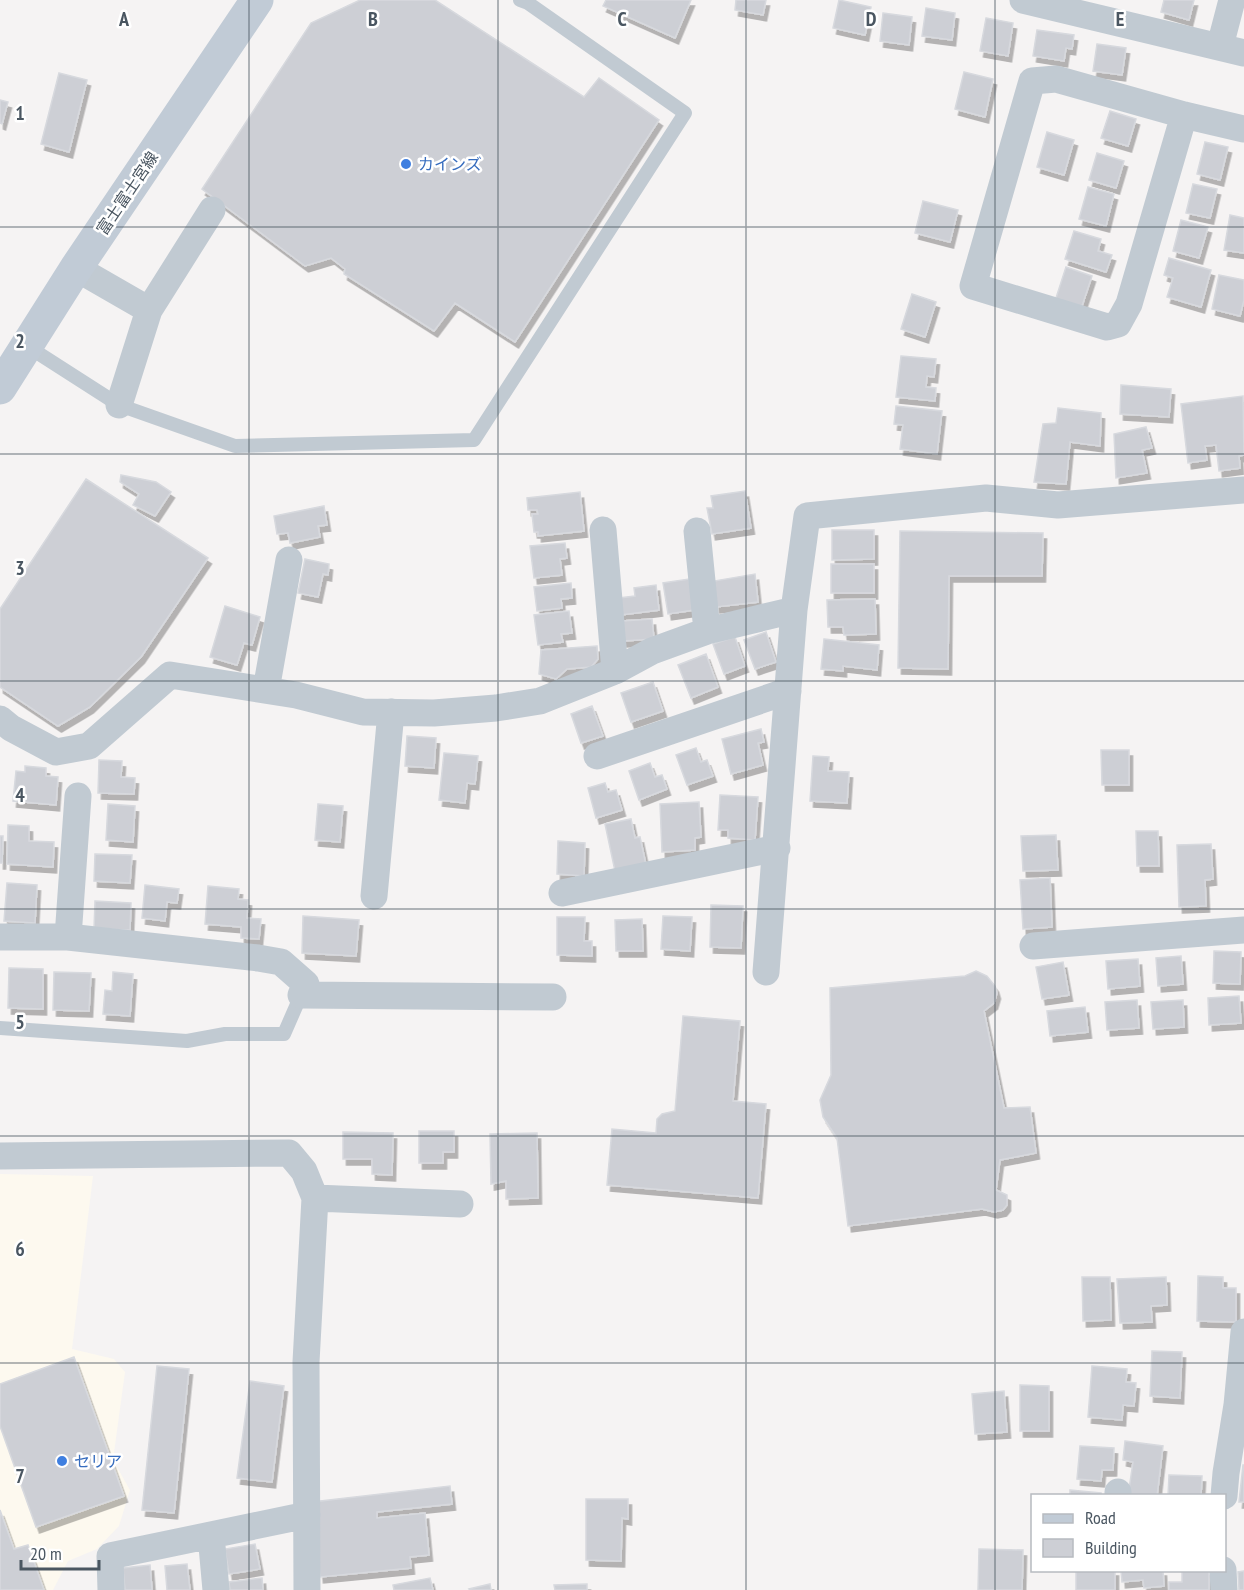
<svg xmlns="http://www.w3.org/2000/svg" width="1244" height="1590" viewBox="0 0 1244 1590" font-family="'PT Sans Narrow','Noto Sans JP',sans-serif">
<defs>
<filter id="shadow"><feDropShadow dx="3.5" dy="6" stdDeviation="0" flood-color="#0004"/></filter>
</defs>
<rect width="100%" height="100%" fill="#f5f3f3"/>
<path fill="#fdf9ef" d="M0,1174L93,1176L72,1349L114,1359L125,1372L113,1460L130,1490L119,1526L97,1549L68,1561L53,1590H0Z"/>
<path fill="#cdcfd5" stroke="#d7d9de" stroke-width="1.5" filter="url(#shadow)" d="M360,0H435L584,97L599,78L659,120L515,342L455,303L434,331L344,274L345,269L331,258L305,266L202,189L311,23Z
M606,0H691L675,38L603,6Z
M736,0H766L763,15L735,10Z
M839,0L871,7L865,35L833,28Z
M1164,0H1194L1189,20L1161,12Z
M926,8L955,13L952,40L922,36Z
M883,13L912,17L909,45L880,41Z
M986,18L1013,23L1008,56L980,51Z
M1037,30L1074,35L1072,49L1066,48L1064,61L1033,56Z
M1097,44L1126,48L1122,75L1093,71Z
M964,72L993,79L985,117L955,109Z
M59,73L87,80L69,152L41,144Z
M0,100L8,102L2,124L0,123Z
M1110,111L1136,119L1128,146L1101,138Z
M1047,132L1074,140L1064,175L1037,167Z
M1205,142L1228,147L1220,180L1197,174Z
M1097,153L1124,161L1116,188L1089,180Z
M1193,184L1217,189L1210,218L1186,213Z
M1088,187L1114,194L1106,226L1079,219Z
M923,201L958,210L950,242L915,233Z
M1230,215L1244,218V253L1224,250Z
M1181,220L1208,227L1199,258L1173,251Z
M1074,231L1101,239L1098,251L1112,255L1106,272L1065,259Z
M1169,258L1211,270L1201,307L1167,297L1173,278L1164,275Z
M1066,267L1092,276L1081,309L1055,301Z
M1219,275L1244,280V300L1240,316L1212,309Z
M912,294L936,302L925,337L901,329Z
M901,356L936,359L934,377L927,376L926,387L936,388L935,401L896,397Z
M1121,385L1171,389L1169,417L1120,414Z
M1243,396L1244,455L1239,456L1240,468L1219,471L1216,445L1205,446L1207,460L1188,463L1181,404Z
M896,406L942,411L937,454L900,449L903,425L894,424Z
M1058,408L1101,413L1100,446L1070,442L1066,484L1034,482L1043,424L1056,423Z
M1146,427L1152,448L1142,450L1147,473L1116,478L1114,434Z
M121,475L156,482L171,492L155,516L133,505L139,494L120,482Z
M86,479L208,558L141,657L90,707L58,726L0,687V609Z
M745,491L751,528L712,534L707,508H713L711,496Z
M580,492L584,531L538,536V532H534L532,514H538L537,510H528L527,498Z
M324,506L327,525L318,526L320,537L290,543L288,533L277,534L274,516Z
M832,530H874V559L832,560Z
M900,531L1043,533L1042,576H949L948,669L898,668Z
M565,543L567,558L560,559L562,575L534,578L530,546Z
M305,559L329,564L328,575L323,574L318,597L298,593Z
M831,564H874V593H831Z
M755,574L758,602L716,607L714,581Z
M689,579L694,610L668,614L663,583Z
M571,583L572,598L561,599L562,608L537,611L534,587Z
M656,585L659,610L621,615L619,598L635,596L634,588Z
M875,599L876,634L844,635L843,627H828L827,600Z
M225,606L260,617L252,645L244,643L237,665L210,657Z
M569,611L572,633L561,634L563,642L538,645L534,615Z
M652,619L654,639L623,641L622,621Z
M766,632L776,662L755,669L744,640Z
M735,637L745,666L724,674L713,644Z
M824,639L879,645L877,670L843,666V671L821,669Z
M597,646L598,659L591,667L567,669L556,679L539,674L541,650Z
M706,654L718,687L691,698L678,665Z
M653,682L663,711L631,722L621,693Z
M592,706L603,736L581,743L571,714Z
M761,729L764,742L758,743L763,765L731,774L722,739Z
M407,736L436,738L434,768L405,766Z
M696,748L701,762L707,760L713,776L687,785L676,755Z
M1101,750H1129V785H1102Z
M444,753L478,756L475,784L467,783L465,803L439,800Z
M813,756L829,757L828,771L849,772L847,803L810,801Z
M99,760L122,761L121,777L135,778L134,794L98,793Z
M650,763L655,777L662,775L667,789L639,800L629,771Z
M25,766L46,768V776L58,777L56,805L13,801L16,771L25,772Z
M605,783L608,792L616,790L622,810L596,818L588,788Z
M720,795L758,797L755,840L728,838V830H718Z
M699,802L701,837L695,838V850L662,852L660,804Z
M108,804L135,806L133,842L106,840Z
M318,804L343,806L340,842L315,840Z
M631,819L635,838L640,837L646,865L615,871L605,824Z
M8,825L29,826V841L54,842L53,867L7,864Z
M1136,831H1158L1159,866H1137Z
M1056,835L1058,870L1023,871L1021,836Z
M0,836H3L2,863H0Z
M558,841L585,843L584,876L557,874Z
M1211,844L1213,879L1205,880L1206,906L1179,907L1177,845Z
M95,854L132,855L130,883L94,881Z
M1050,878L1052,927L1023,929L1020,880Z
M7,883L37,885L35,923L4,921Z
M145,885L179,889L177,903L167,902L165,921L142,918Z
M208,886L239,889L238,899L248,900L247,918L261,919L259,939L241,938V927L205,924Z
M95,901L131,903L130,930L94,929Z
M711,905L743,906L741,948L710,947Z
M303,916L359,920L356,956L302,953Z
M663,916L692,917L690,951L661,949Z
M557,917H585L584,941H592V956L557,955Z
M642,919L643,951H616L615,920Z
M1214,951L1241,952L1240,984L1213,983Z
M1181,956L1183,984L1158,986L1156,958Z
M1138,959L1140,986L1108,989L1106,961Z
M1063,962L1069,995L1042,999L1036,967Z
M9,968L43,969V1009L8,1008Z
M976,971L987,976L995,986L997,993L994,1003L984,1011L1004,1108L1030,1107L1036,1153L1000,1160L996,1190L1007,1195V1205L1003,1210L994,1212L982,1209L848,1226L837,1138L823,1117L820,1100L831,1075L830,988L965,976Z
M54,972L91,973L89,1011L53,1010Z
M113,972L133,974L130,1016L103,1014L105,990L112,991Z
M1239,996L1241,1023L1209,1025L1208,998Z
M1137,1000L1139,1028L1107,1030L1105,1002Z
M1183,1000L1184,1027L1153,1029L1151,1002Z
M1085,1007L1088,1032L1050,1036L1047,1011Z
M683,1016L740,1021L733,1101L766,1104L758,1198L607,1185L612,1129L656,1133L657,1119L662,1114L675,1111Z
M419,1131H454V1152H443V1163H419Z
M343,1132L393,1133L392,1175L372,1174V1159H343Z
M537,1133L538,1198L506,1199V1181L491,1184L490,1134Z
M1198,1276L1223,1277V1288H1236V1322L1197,1321Z
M1082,1277H1110L1111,1320L1083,1321Z
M1166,1277L1167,1305L1151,1306L1152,1322L1120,1323L1117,1279Z
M1152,1351L1182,1352L1180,1398L1150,1396Z
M74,1357L124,1496L36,1527L0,1426V1384Z
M157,1366L189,1369L174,1513L142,1510Z
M1092,1366L1127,1369L1126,1382L1136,1383L1134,1406L1123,1405L1122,1420L1088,1417Z
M250,1381L284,1386L272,1482L237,1478Z
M1020,1385L1049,1386V1431H1020Z
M1004,1391L1007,1432L975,1434L972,1394Z
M1125,1441L1163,1446L1157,1496H1128L1133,1462L1123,1460Z
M1080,1446L1114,1448L1113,1470H1102L1101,1481L1077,1479Z
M1243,1465H1244V1502H1239Z
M1169,1475L1202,1476L1201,1496H1168Z
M450,1486L452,1504L377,1512V1518L425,1513L429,1555L410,1557L411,1568L320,1577L312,1502Z
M1070,1490L1101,1493V1496H1070Z
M586,1499H628V1519L622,1518L621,1561L586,1560Z
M0,1510L14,1549L28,1545L44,1590H0Z
M255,1544L260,1569L229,1574L225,1549Z
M979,1549L1023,1550L1022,1590H978Z
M187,1564L190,1590H167L165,1566Z
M150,1565L152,1590H125L123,1568Z
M1076,1570H1115V1590H1076Z
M1121,1570H1163L1164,1586L1144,1588L1143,1580L1122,1582Z
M1182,1570H1209V1590H1169V1582H1182Z
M1244,1571V1590H1239L1238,1572Z
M262,1578L263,1590H230L229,1582Z
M430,1578L433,1590H394L393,1585Z
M490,1584L491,1590H470L469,1589Z
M587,1584V1590H555L554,1585Z"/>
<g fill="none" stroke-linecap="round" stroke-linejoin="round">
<path stroke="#c1cad2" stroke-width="14" d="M27,346L119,405L235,446L474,440L685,113L528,3L520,0
M0,1028L187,1041L225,1034H284L301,995"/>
<path stroke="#c1cad2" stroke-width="27" d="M1023,0L1244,53
M1220,46L1232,0
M1184,115L1129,304L1118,324L1107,327L973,286L1032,81L1056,79L1184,115L1244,129
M76,268L149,310
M119,405L149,310L212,210
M603,530L615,671
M697,531L707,631
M266,690L289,560
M0,719L11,728L56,752L89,746L170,675L296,695L363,712L434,713L496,708L540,701L615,671L652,651L707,631L794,610
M597,756L788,691
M562,893L777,848
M374,896L391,712
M0,937H68L258,958L281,962L306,984L301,995L553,997
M68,937L78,796
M1033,946L1244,930
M766,972L794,610L807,516L986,498L1058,505L1244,490
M0,1156L289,1153L304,1171L315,1198L306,1362L307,1590
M315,1198L460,1204
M1118,1496V1492
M1224,1496L1226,1473L1237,1405L1244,1332
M211,1535L216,1590
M1223,1570L1224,1590
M111,1590L110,1556L307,1515"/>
<path stroke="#c1cbd6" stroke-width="33" d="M0,388L76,268L257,0"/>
</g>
<path fill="none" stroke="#4a5661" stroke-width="1.5" stroke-opacity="0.55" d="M249,0V1590M498,0V1590M746,0V1590M995,0V1590M0,227H1244M0,454H1244M0,681H1244M0,909H1244M0,1136H1244M0,1363H1244"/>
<g fill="#3f7fe0" stroke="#fff" stroke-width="2">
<circle cx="406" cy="164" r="6"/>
<circle cx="62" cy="1461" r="6"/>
</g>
<g text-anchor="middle" stroke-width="5" stroke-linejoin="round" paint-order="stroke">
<g font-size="16" fill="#366cbe" stroke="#fff" text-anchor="start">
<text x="418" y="170">カインズ</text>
<text x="74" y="1467">セリア</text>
</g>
<g font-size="16" fill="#4a5661" stroke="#fff">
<text transform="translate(127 193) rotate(-56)" y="6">富士富士宮線</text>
</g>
</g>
<g font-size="20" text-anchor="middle" font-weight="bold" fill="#4a5661" stroke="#fff" stroke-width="5" stroke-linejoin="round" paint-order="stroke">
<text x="124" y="26">A</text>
<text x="373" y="26">B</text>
<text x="622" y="26">C</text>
<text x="871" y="26">D</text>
<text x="1120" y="26">E</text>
<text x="20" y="120">1</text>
<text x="20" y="348">2</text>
<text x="20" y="575">3</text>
<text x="20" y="802">4</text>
<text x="20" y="1029">5</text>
<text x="20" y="1256">6</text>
<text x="20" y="1483">7</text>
</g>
<rect x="1031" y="1494" width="195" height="78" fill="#ffffff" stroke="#b7bbc0" stroke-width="1.5"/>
<rect x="1043" y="1514" width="30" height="9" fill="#c1cbd6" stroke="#b7bbc0" stroke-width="1.5"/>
<text x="1085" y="1524" font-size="18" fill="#4a5661">Road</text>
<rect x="1043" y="1539" width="30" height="18" fill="#cdcfd5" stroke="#b7bbc0" stroke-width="1.5"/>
<text x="1085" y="1554" font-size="18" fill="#4a5661">Building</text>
<path d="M21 1560v9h78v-9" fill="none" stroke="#4a5661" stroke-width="3"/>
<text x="30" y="1560" font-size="18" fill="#4a5661" stroke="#ffffff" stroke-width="4.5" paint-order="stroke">20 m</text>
</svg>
